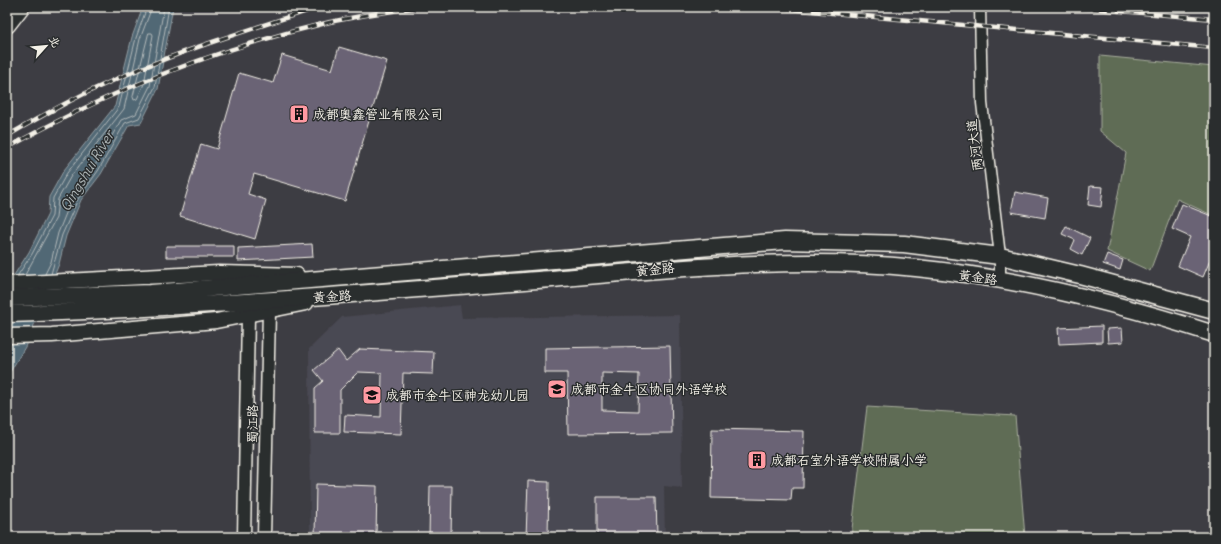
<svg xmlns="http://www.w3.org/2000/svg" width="1221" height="544" viewBox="0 0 1221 544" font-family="Delius,'LXGW WenKai TC',sans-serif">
<rect width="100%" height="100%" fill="#3d3d43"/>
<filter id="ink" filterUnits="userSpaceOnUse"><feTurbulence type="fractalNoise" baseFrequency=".025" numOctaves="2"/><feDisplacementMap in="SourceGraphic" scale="8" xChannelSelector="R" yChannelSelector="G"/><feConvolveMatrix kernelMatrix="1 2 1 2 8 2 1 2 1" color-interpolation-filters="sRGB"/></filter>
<g filter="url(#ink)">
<path fill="#4a4852" d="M460,305L462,318L680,315L682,488L664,486L665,537H310L309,349L342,317Z"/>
<path fill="#5e6c54" stroke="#a9ae9e" d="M1100,56L1214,67V216L1177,199L1150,271L1107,251L1126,153L1100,131Z
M867,407L1015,416L1025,537H851Z"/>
<path fill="#516775" stroke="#929ea3" d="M143,7H173L158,89L141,123L129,125L101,174L81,200L66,236L59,264L25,347L7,377V286L29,252L48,214L49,197L64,170L115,106L132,37Z"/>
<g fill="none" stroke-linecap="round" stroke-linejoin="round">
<path stroke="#b3baba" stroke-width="1" d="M149,33H152L153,35L144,84L137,99L134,100L133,97Z
M45,274L51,262L58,233L73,196L93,169L121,120L136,114L150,86L164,7
M51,274L62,235L78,199L98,171L125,123L139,118L155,87L169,7
M18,275L32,254L52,216L53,198L67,173L119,107L136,38L147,7
M25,275L56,218L58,199L71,176L124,109L140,39L152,7"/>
</g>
<path fill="#6a6374" stroke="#f4f1e8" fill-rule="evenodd" d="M339,47L387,61L345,201L254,174L248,194L266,200L255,239L180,216L201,144L217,149L239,73L273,83L282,55L332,70Z
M1090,186L1103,187L1101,207L1088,205Z
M1015,192L1048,198L1045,218L1011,212Z
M1182,204L1214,217V251L1203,277L1178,266L1190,237L1172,229Z
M1066,226L1090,238L1082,255L1071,249L1075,240L1062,234Z
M312,244L313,257L238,261V248Z
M166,246H234V257H166Z
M1107,254L1123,260L1120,270L1103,264Z
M1102,326V342L1059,344L1058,328Z
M1122,328L1123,342L1108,343L1107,329Z
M670,346L672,433L568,434L567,373H545V348ZM602,373L639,374L638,411L602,410Z
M360,349L434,352L433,374L403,373L401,434L344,432L345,415L381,417L382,373L358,372L340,390V433H315V388L323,381L314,370L338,350L346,361Z
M712,429L804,431L803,488H792L791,500L711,498Z
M528,481L549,482L548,537H526Z
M316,484L377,486L376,537H315Z
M430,486H452L451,537H429Z
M597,497H656L657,537H597Z"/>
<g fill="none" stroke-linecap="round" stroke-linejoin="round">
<defs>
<path id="minor" d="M980,7L982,103L1000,256V280"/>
<path id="tertiary" d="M244,537L248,315
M264,537L269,311"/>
<path id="secondary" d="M7,284L219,273L297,275
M7,336L52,335L216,321L306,303"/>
<path id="primary" d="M7,25L21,7
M7,298L151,293L785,241L904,244L1000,256L1080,275L1214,311
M7,314C184,309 361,293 538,280C664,270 790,255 916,268C1018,278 1117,303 1214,334"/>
</defs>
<use href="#minor" stroke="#f4f1e8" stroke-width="13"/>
<use href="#tertiary" stroke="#f4f1e8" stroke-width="15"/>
<use href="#secondary" stroke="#f4f1e8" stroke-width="17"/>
<use href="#primary" stroke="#f4f1e8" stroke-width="19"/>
<use href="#minor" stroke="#2a2d2e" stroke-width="10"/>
<use href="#tertiary" stroke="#2a2d2e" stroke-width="12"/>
<use href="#secondary" stroke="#2a2d2e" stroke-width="14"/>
<use href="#primary" stroke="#2a2d2e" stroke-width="16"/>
<defs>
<path id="rail" d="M767,7L1214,48
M1072,7L1214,19
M7,136C38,118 69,100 101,86C171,53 246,31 319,7
M7,148C105,93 213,50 322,24C354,16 387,12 420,7"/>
</defs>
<use href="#rail" stroke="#f4f1e8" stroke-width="4.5"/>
<use href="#rail" stroke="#2a2d2e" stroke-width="3" stroke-dasharray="9" stroke-linecap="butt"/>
</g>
</g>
<defs>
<symbol id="building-square" viewBox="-11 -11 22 22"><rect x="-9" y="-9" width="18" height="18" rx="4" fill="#ff9aa2" stroke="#2a2d2e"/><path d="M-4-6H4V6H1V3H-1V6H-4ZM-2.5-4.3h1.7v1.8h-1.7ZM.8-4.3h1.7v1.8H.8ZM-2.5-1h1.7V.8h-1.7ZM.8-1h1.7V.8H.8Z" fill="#111"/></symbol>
<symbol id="school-square" viewBox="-11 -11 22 22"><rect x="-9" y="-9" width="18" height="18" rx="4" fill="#ff9aa2" stroke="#2a2d2e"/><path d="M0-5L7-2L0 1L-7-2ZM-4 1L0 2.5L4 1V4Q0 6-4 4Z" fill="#111"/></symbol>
</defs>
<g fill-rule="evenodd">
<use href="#building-square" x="288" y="103" width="22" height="22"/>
<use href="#school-square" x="546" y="378" width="22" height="22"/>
<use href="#school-square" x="361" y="384" width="22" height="22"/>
<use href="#building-square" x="746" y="449" width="22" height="22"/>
</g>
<g text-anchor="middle" stroke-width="3" stroke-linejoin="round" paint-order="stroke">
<g font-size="13" fill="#f4f1e8" stroke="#2a2d2e" text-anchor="start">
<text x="313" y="119">成都奥鑫管业有限公司</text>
<text x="571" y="394">成都市金牛区协同外语学校</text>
<text x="386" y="400">成都市金牛区神龙幼儿园</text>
<text x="771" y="465">成都石室外语学校附属小学</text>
</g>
<g font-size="13" fill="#f4f1e8" stroke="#2a2d2e">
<text transform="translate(974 145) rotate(-97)" y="5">两河大道</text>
<text transform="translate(655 269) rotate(-6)" y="5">黄金路</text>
<text transform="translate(978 277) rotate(8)" y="5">黄金路</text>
<text transform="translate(332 296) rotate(-4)" y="5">黄金路</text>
<text transform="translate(252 424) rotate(-89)" y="5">蜀江路</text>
</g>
<g font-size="14" font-style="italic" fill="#abb3b4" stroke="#2a2d2e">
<text transform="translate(87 171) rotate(-59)" y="5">Qingshui River</text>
</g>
</g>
<rect width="1221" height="544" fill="none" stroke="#2a2d2e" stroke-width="24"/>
<rect x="12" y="12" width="1197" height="520" fill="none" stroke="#f4f1e8" stroke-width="1.5" filter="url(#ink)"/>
<g transform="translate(46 46) rotate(63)" stroke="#2a2d2e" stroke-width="3" paint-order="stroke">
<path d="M0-3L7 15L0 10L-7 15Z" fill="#f4f1e8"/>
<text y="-6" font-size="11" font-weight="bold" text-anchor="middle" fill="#f4f1e8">北</text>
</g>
</svg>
